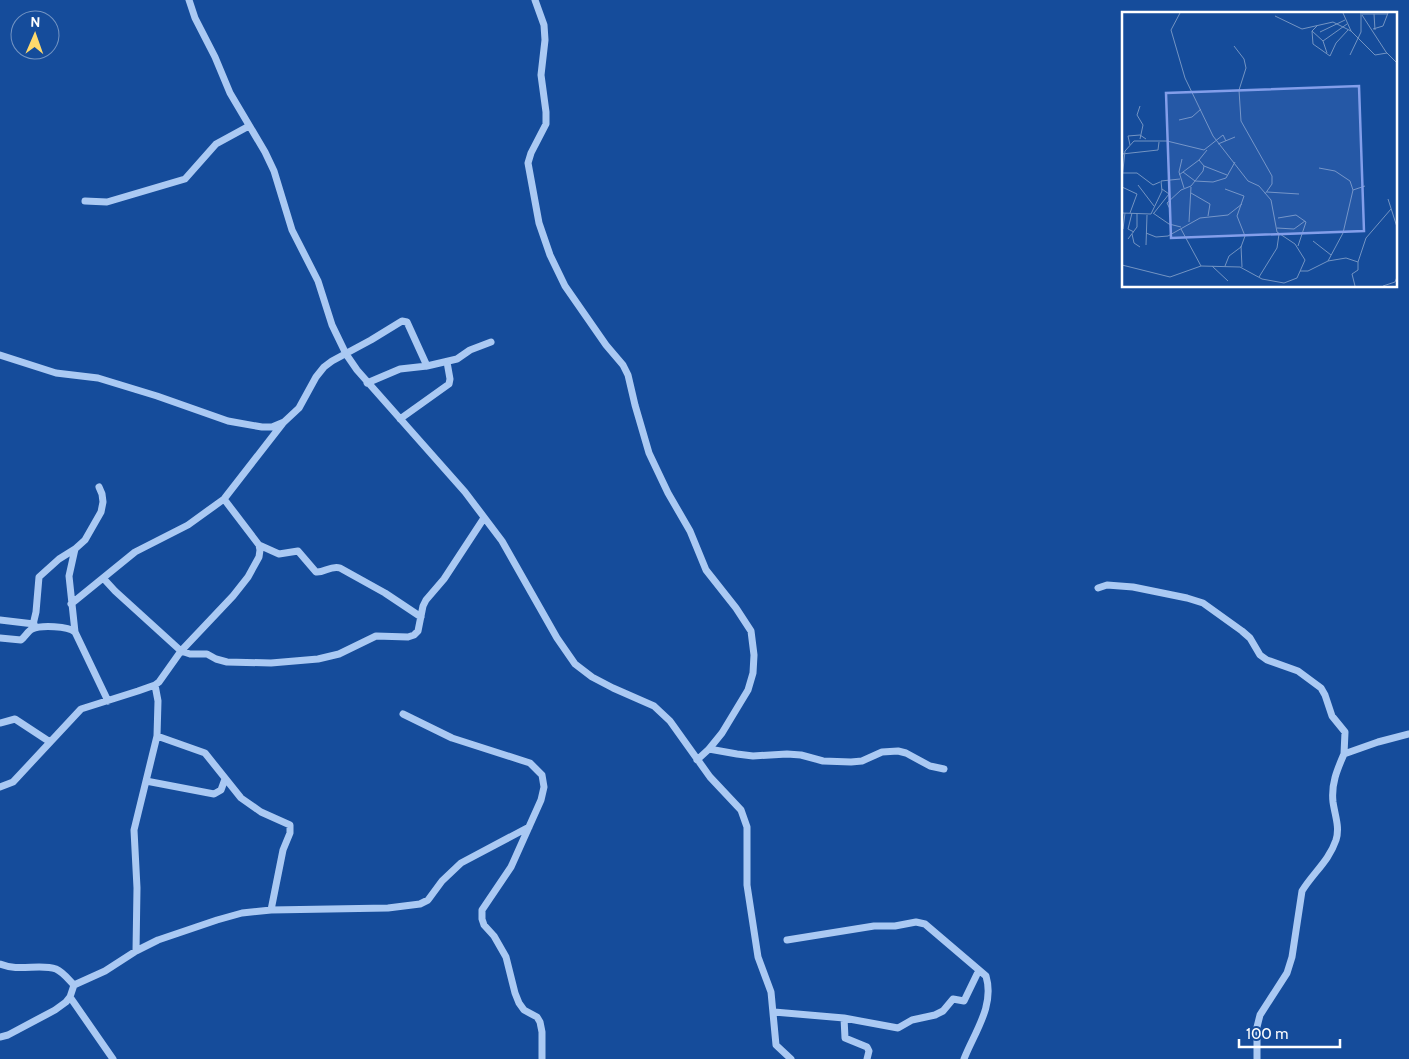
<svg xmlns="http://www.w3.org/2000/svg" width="1409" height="1059" viewBox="0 0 1409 1059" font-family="Cabin,sans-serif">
<rect width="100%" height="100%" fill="#154c9b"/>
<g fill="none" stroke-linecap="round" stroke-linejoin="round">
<path stroke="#aac9f3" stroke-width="7" d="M189,0L195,18L215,57L230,93L265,152L274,171L292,230L318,281L332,325L346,354L357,370L465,492L502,541L557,638L575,664L592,677L613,688L654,706L670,721L710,777L741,810L747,827V885L758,957L771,992L776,1045L791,1059
M535,0L544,25L545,40L541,75L546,112V124L531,153L528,163L539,223L550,255L565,286L606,345L623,365L628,375L635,405L649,453L668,493L690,531L706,570L736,608L751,631L754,655L753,673L748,690L722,733L709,749L697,760
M85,201L107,202L185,179L216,144L249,126
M0,355L56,373L98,378L157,396L228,421L262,427H272L284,422L299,408L316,377L324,367L332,361L371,340L402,321L407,322L427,366
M367,383L400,369L427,366L457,359L470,350L491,342
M400,419L449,384L450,379L447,362
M99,487L102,494L103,502L101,512L85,540L75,549L69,576L75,632L108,701
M259,545L279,554L298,551L316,572C324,573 331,565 340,568L385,593L421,617
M104,579L115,591L181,651L190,654H207L216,659L227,662L271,663L318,659L339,654L376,636L408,637L414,635L418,631L423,606L426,600L444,579L484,518
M1098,588L1107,585L1133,587L1187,598L1203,603L1242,631L1250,638L1260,655L1267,660L1298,671L1321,688L1325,695L1332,716L1345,732L1344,754
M71,604L135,552L188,525L224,499L283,423
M0,620L34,624
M32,629L36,612L39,577L59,559L75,549
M0,638L21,640C25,637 28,631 32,629C41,625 68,626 75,632
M403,714L452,738L530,763L542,775L544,787L541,800L511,867L482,910V919L484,925L494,936L506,957L515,993L519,1003L524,1010L537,1017L540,1022L542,1032V1059
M0,723L15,719L50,742
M157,736L205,753L241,798L261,812L290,825V833L283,850L271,910
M709,749L737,754L753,756L787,754L801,755L823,761L851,762L862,761L882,752L898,751L906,753L930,766L944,769
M146,781L214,794L221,790L225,779
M0,787L13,782L81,709L138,691L155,685L159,682L181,651L233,596L248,577L259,557L260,550L259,545L224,499
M787,940L874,926H895L916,922L925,924L986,976C995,1006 974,1033 964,1059
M136,951L137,888L134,830L157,736L158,701L155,685
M0,964C19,972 40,963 56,969C63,972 68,979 74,985
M70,997L113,1059
M774,1012L844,1018L898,1028L912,1020L935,1015L943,1011L953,999L964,1001L979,970
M844,1018L845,1038L867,1047L869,1051L867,1059
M0,1037L8,1035L55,1010L66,1002L70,997L74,985L105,971L136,951L158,940L217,920L242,913L271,910L388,908L420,904L428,900L442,881L461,863L529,827
M1257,1059V1027L1260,1015L1287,973L1292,957L1302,891C1313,873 1329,861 1336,840C1340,827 1335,816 1333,802C1331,784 1337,770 1344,754L1378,742L1409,734"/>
</g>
<g transform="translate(1122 12)">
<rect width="275" height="275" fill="#154c9b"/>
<path fill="none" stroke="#7394c3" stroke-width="1" d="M221,1L229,19M240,2H266M252,2L253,18M240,3L264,40L275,51M153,4L180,17L211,10L229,19L253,43L265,41M195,14L190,19L201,29L205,41M251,17L261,14L266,1M190,19L191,32L208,44L214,31L226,18M198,20L223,8M201,29L225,12M112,34L122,47L124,56L117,78L119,109L150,164V172L143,182M228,43L239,20V1M18,94L15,103L21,113L18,127M57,108L70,105L79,97M96,132L113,125M8,133L6,124L18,123L24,127M0,142L36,138L37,130M60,147L57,160L62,176M82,154L105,163M197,156L213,159L228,169L231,178M61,160L73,169L91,170L104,166L113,150M0,161H15L31,173L38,170M57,163L77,148L85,138M0,167L3,139L12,129H45L82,138L101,123L104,129M16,173L32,194M0,175L15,182L8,201M103,177L122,184L115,204L123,224L119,235L107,244L103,254M145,180L177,182M69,181L88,192L86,204M266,187L275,215M48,197L45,191L59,178L69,174L81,159L82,154L77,148M0,201L29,202L40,179L39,169L58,167M10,201L6,217L12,220M31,201L47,212L59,215M32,201L47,182L40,177M156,206L174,203L184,210L176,234M67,210L69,175M155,216L172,217L183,209M1,217L3,201M59,217L79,254M24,221L34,225L46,224L78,206L106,203L120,192M10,222L12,231L18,235M6,227L15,215V202M191,229L209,243M24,233L25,203M119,234L120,255M206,249L224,246L236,250V258L230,262L233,274M236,250L244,226L269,197M0,253L48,265L79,254L118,255L140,267L162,271L175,266L183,248L173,232L155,220L149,188L137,174L126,169L91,124L63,66L49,18L58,1M90,254L106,269M178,259H186L206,249L221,221L231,178L243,174M137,265L155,236L157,222M261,274L273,270L275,265"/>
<path fill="#839eea" fill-opacity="0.15" stroke="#839eea" stroke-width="2.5" d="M237,74L242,219L49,226L44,81Z"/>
<rect width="275" height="275" fill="none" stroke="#fff" stroke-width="2.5"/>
</g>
<g transform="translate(35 35) rotate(2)"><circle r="24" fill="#154c9b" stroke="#7394c3"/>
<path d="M0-4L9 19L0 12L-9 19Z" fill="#ffd96c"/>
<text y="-8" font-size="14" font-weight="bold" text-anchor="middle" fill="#ffffff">N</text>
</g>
<path d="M1239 1039v8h101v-8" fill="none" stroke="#ffffff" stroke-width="2.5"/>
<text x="1246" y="1039" font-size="15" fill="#ffffff" stroke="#154c9b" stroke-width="4" paint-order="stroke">100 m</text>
</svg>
